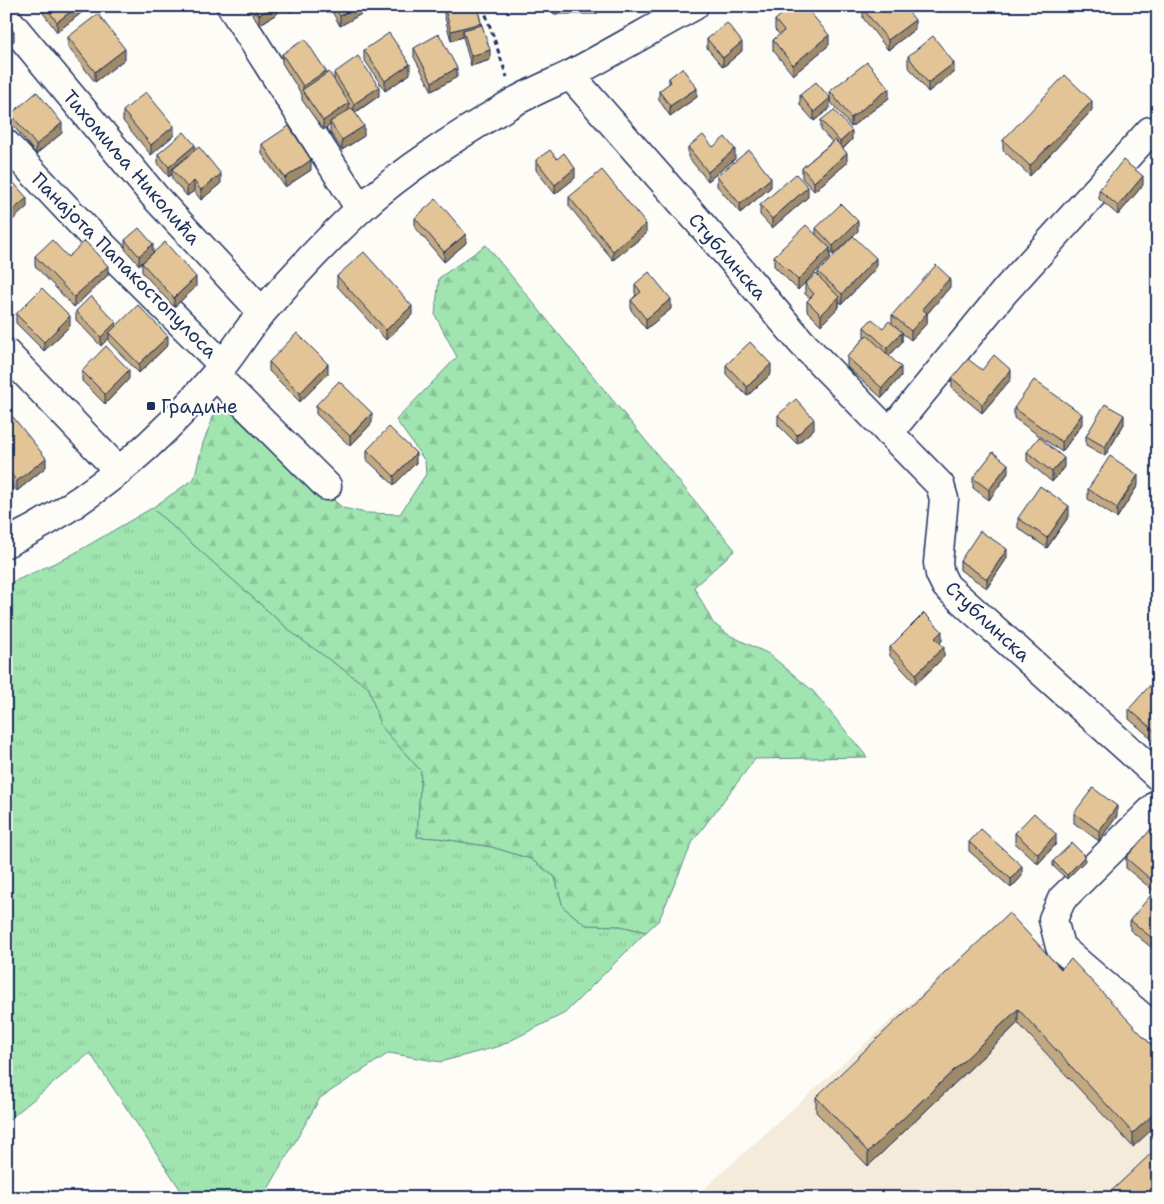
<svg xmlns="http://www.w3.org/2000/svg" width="1164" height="1204" viewBox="0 0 1164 1204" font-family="'Shantell Sans',sans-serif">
<defs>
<pattern id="grass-tufts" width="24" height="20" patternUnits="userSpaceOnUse" patternTransform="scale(1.25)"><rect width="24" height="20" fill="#a0e4b0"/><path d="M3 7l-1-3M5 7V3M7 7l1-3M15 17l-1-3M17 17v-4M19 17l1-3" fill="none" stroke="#89c49a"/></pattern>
<pattern id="forest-firs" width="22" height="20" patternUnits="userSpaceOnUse" patternTransform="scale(1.25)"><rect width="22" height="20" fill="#a0e4b0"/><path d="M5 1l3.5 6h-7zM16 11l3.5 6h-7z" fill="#89c49a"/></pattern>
</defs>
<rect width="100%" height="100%" fill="#fdfcf7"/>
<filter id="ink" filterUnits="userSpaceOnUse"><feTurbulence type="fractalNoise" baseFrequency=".02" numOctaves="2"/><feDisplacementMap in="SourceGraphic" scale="10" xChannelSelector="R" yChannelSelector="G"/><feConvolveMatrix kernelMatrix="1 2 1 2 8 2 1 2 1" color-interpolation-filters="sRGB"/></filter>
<g filter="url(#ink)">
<path fill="#f5ebda" d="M1008,915L1158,1048V1198H694Z"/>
<path fill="url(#grass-tufts)" stroke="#5e8a87" d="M152,508L295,635L369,688L380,725L421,771L417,837L438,838L492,847L531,859L555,877L563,907L586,925L621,926L646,932L565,1013L500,1046L440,1062L389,1053L320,1098L263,1198H186L90,1053L6,1122V585L68,557Z"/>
<path fill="url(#forest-firs)" stroke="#5e8a87" d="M486,245L735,550L694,587L713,623L729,635L769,654L813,691L867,757L755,759L693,841L659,920L646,932L621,926L586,925L563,907L555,877L531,859L492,847L438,838L417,837L421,771L380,725L369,688L295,635L152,508L194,479L203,443L219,402L343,508L366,513L400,514L426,474L425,461L396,420L457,357L435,315L439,278Z"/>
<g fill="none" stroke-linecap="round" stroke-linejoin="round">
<defs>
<path id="minor" d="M231,6L360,209
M6,18L156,198L262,312
M570,75L727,254L802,343L940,485L944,499L938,563L940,574L946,586L1158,776
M6,144L86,229L223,365
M6,353L119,471
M215,375L327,486
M889,433L1005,291L1150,131
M6,543C88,504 157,444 215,375C233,354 246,331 263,311C293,276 324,243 358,211C404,169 460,134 514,102C532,92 551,84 570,75C611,53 652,29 694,6
M1158,804L1062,899L1053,919L1060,947L1158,1031"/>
</defs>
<use href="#minor" stroke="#1b2f5e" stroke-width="31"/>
<path stroke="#1b2f5e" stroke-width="3" stroke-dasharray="5 4" stroke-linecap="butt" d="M483,6L507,77"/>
<use href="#minor" stroke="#fdfcf7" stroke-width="28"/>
</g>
<path fill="#c2a981" stroke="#1b2f5e" d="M38,6H85V10L57,32Z
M247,6H278V13L259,25Z
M287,6H300L290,12Z
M329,6H361V14L340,26Z
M442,6H477L490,60L471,66L463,37L451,41Z
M554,6H597V14H554Z
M863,9L915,29L888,50L863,18Z
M775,20L829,45L793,75L773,50V40L780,35L775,30Z
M68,37L125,59L95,82L68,47Z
M707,39L742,51L723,67L707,48Z
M414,48L457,77L432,91L414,57Z
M364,50L410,74L385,91L364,59Z
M282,54L326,74L334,80V73L379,96L355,113L364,136L342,150L330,132V125L323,130L302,100V95L282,63Z
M908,56L954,72L928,92L908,66Z
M669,78L697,97L670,116L659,100V91L669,84Z
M830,91L889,98L851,127L830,101Z
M800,95L830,108L814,121L800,105Z
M1092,110L1030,176L1003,150V140Z
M123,111L174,135L151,155L123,121Z
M11,114L62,133L36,154L11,123Z
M821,120L852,140L843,149L847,163L814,191L802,178V168L832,142L821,130Z
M262,144L311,170L285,187L262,154Z
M688,147H713L735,159L708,181L688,157Z
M195,150L221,183L201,200L194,191L187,196L172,179V174L169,177L158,164V154Z
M557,159L575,178L555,194L536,170V160Z
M1158,168V184L1155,182V172Z
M717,176L771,187L740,213L717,186Z
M1143,185L1118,215L1099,199V190Z
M569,197L646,234L613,260L569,206Z
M808,197L772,228L760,215V205Z
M415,218L466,243L444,262L415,227Z
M816,228L858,231L833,255L830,251V258L798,290L774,266V256L816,235Z
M125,240L153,252L196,287L174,307L142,272V263L139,265L125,249Z
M35,256L68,257L108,275L74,307L35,266Z
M876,268L842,304L839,301V307L821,325L807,311V301L810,298L805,294V284L818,277V272Z
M337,276L412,315L386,340L337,286Z
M635,284L671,309L646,329L631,310V300L636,295L635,293Z
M950,287L927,314V323L911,340L902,333V342L889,356L901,376L882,398L847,367V357L865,337H864V327L883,328L892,323V315Z
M76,311L116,326L168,345L139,373L109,342V338L101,346L76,320Z
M16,314L70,326L44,351L16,323Z
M269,362L328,374L300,402L269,371Z
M726,365L771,374L747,396L726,374Z
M982,370L1011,379L982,413L952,388V378Z
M82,371L129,379L105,404L82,381Z
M316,405L372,423L350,446L316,414Z
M1014,408L1082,424L1062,452L1014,418Z
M778,415L814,429L797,444L778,425Z
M6,423L46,467L17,491L8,480L12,496L6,499Z
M1124,424L1105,456L1086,445V436Z
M367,450L416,463L394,485L367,460Z
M1027,452L1064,467L1052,482L1027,461Z
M1008,473L989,500L973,488V478Z
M1138,485L1117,518L1088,499V489Z
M1069,516L1047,548L1018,528V518Z
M1007,558L987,588L960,570V561Z
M942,641L939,643L944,657L916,684L890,656V647Z
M1158,688V744L1129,719V709Z
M1074,813L1117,816L1099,841L1074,823Z
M1015,833L1056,844L1038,864L1015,843Z
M1158,835L1155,892L1126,868V858Z
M969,842L1022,876L1011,888L969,851Z
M1053,861H1085L1067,879L1053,866Z
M1158,901V953L1130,930V920Z
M1061,969L1158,1052L1133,1147L1018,1023L868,1166L816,1112V1097Z"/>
<path fill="#9e8969" stroke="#1b2f5e" d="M78,6H85V10L57,32V22Z
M273,6H278V13L259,25V15Z
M290,6H300L290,12Z
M357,6H361V14L340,26V16Z
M915,20V29L888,50V40Z
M481,23V33L463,30V37L451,41V31Z
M14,32V41L6,47V37Z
M829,35V45L793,75V65Z
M742,42V51L723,67V58Z
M125,49V59L95,82V72Z
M490,50V60L471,66V56Z
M954,63V72L928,92V83Z
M410,64V74L385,91V81Z
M457,68V77L432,91V82Z
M326,71V81L303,91V86Z
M379,87V96L354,113V104Z
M697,88V97L670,116V106Z
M889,88V98L851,127V118Z
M830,98V108L814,121V112Z
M1092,101V110L1030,176V166Z
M349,103V112L330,122V125L323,130V121Z
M62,123V133L36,154V145Z
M174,126V135L151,155V145Z
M364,126V136L342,150V140Z
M852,131V140L840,151V142Z
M195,145V155L172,169V174L169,177V167Z
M735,149V159L708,181V172Z
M847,153V163L814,191V182Z
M311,160V170L285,187V178Z
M575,168V178L555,194V185Z
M221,174V183L201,200V190Z
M1143,176V185L1118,215V206Z
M771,178V187L740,213V204Z
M194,181V191L187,196V187Z
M808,187V197L772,228V219Z
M27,198V207L6,226V216Z
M858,221V231L833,255V246Z
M646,224V234L613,260V251Z
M466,234V243L444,262V252Z
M153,244V253L139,265V256Z
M830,248V258L798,290V280Z
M9,250V259L6,262V252Z
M876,258V268L842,304V294Z
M108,266V275L74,307V297Z
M196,277V287L174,307V298Z
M950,278V287L927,314V323L911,340V331L922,309Z
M839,297V307L821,325V315Z
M671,299V309L646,329V319Z
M412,306V315L386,340V330Z
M70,316V326L44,351V342Z
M116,322V332L109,333V338L101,346V337Z
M902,332V342L887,358V348Z
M168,336V345L139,373V364Z
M328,364V374L300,402V393Z
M771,364V374L747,396V387Z
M901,367V376L882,398V388Z
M129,370V379L105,404V394Z
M1011,370V379L982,413V404Z
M372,413V423L350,446V436Z
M1082,414V424L1062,452V442Z
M1124,415V424L1105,456V447Z
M814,419V429L797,444V435Z
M416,453V463L394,485V476Z
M46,458V467L17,491V481Z
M1064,458V467L1052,482V472Z
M1008,464V473L989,500V490Z
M1138,475V485L1117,518V508Z
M12,487V496L6,499V490Z
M1069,506V516L1047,548V538Z
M1007,549V558L987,588V579Z
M942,631V641L935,648V638Z
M944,647V657L916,684V674Z
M1117,806V816L1099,841V831Z
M1056,834V844L1038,864V854Z
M1085,856V861L1067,879V875Z
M1022,866V876L1011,888V879Z
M1158,880V889L1155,892V883Z
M1018,1009V1023L868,1166V1152Z
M1158,1110V1124L1133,1147V1133Z"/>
<path fill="#e2c496" stroke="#1b2f5e" d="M45,6H78L57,22Z
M253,6H273L259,15Z
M334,6H357L340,16Z
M444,6H477L481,23L451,31Z
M792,6H805L829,35L793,65L773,40L784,31L775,20Z
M866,6H904L915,20L888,40L863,9Z
M98,14L125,49L95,72L68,37Z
M6,22L14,32L6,37Z
M727,23L742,42L723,58L707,39Z
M482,25L490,50L471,56L463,30Z
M389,33L410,64L385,81L364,50Z
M439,34L457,68L432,82L414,48Z
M933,36L954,63L928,83L908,56Z
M305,39L326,71L303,86L282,54Z
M358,56L379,87L354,104L334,73Z
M867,62L889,88L851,118L830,91Z
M682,68L697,88L670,106L659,91L671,82L669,78Z
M329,72L349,103L323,121L302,90Z
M1065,75L1092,101L1030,166L1003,140Z
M816,82L830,98L814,112L800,95Z
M37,92L62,123L36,145L11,114Z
M146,92L174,126L151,145L123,111Z
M352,108L364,126L342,140L330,122Z
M834,110L852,131L840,142L821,120Z
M289,126L311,160L285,178L262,144Z
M184,132L195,145L169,167L158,154Z
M703,135L713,147L725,137L735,149L708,172L688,147Z
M835,140L847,153L814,182L802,168Z
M199,147L221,174L201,190L194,181L187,187L172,169Z
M550,150L557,159L564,153L575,168L555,185L536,160Z
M749,150L771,178L740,204L717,176Z
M1123,160L1143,176L1118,206L1099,190Z
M1158,168V175L1155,172Z
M602,170L646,224L613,251L569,197Z
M6,174L27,198L6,216Z
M796,174L808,187L772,219L760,205Z
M436,199L466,234L444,252L415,218Z
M841,204L858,221L833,246L816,228Z
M806,225L830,248L798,280L774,256Z
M139,228L153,244L139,256L125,240Z
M853,236L876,258L842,294L818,272Z
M52,240L68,257L85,241L108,266L74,297L35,256Z
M165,242L196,277L174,298L142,263Z
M6,247L9,250L6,252Z
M364,252L412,306L386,330L337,276Z
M936,265L950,278L922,309L927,313L911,331L892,315Z
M649,272L671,299L646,319L631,300L641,292L635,284Z
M816,274L839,297L821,315L807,301L814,294L805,284Z
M42,288L70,316L44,342L16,314Z
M91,296L116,322L101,337L76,311Z
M138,305L168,336L139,364L109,333Z
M872,319L883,328L889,321L902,332L887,348L864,327Z
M297,333L328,364L300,393L269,362Z
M867,335L901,367L882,388L847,357Z
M750,342L771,364L747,387L726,365Z
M106,346L129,370L105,394L82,371Z
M994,355L1011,370L982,404L952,378L968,359L982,370Z
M1034,380L1082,414L1062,442L1014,408Z
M339,381L372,413L350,436L316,405Z
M796,399L814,419L797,435L778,415Z
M1105,404L1124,415L1105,447L1086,436Z
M13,417L46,458L17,481L6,468V423Z
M389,427L416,453L394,476L367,450Z
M1039,437L1064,458L1052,472L1027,452Z
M993,452L1008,464L989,490L973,478Z
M1110,456L1138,475L1117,508L1088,489Z
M6,477L12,487L6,490Z
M1040,486L1069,506L1047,538L1018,518Z
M980,531L1007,549L987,579L960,561Z
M924,613L942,631L935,638L944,647L916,674L890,647Z
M1152,683L1158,688V734L1129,709Z
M1093,788L1117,806L1099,831L1074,813Z
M1034,813L1056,834L1038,854L1015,833Z
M981,829L1022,866L1011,879L969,842Z
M1151,829L1158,835V880L1155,883L1126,858Z
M1072,843L1085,856L1067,875L1053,861Z
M1151,895L1158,901V943L1130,920Z
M1009,913L1061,969L1071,959L1158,1052V1110L1133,1133L1018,1009L868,1152L816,1097Z
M1158,1147V1198H1104Z"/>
</g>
<rect fill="#1b2f5e" stroke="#fdfcf7" stroke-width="2" x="146" y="401" width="10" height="10" rx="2.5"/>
<g text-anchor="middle" stroke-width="4.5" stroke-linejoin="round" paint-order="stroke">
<g font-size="19" fill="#1b2f5e" stroke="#fdfcf7">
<text transform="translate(132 167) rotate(49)" y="7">Тихомиља Николића</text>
<text transform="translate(728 256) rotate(49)" y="7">Стублинска</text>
<text transform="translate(125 265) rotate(45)" y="7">Панајота Папакостопулоса</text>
<text transform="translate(988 621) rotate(43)" y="7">Стублинска</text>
</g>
<g font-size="19" fill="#1b2f5e" stroke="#fdfcf7" text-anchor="start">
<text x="161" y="413">Градине</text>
</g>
</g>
<rect width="1164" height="1204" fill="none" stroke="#fdfcf7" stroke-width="25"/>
<rect x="12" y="12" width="1139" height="1179" fill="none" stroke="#1b2f5e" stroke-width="2" filter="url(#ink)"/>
</svg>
